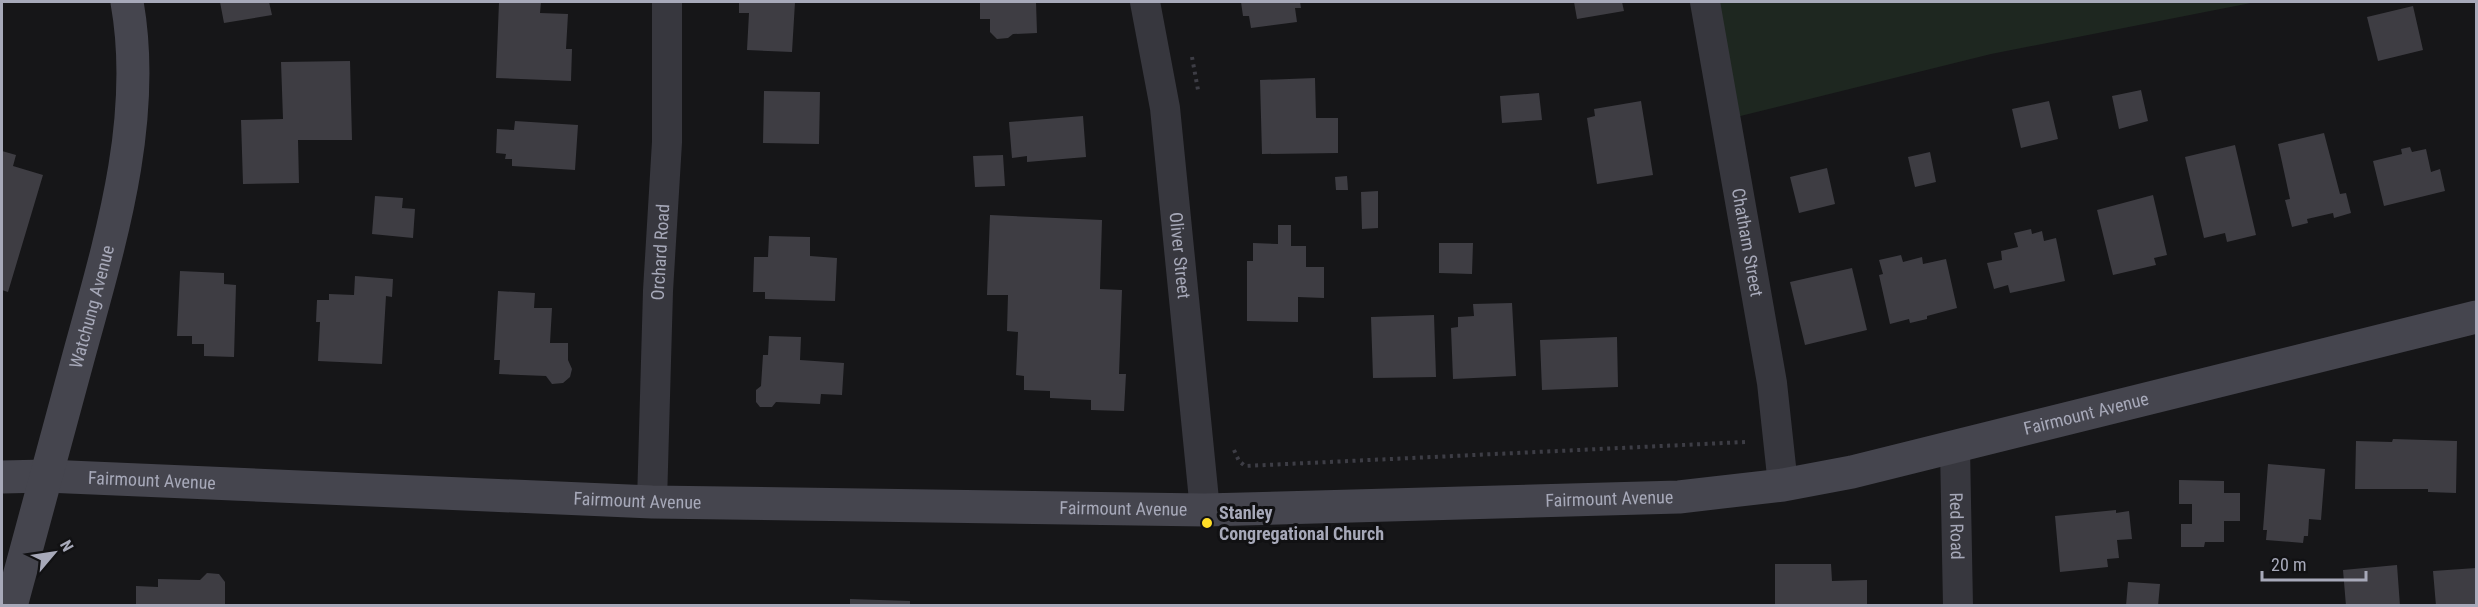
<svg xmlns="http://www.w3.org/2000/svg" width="2478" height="607" viewBox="0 0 2478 607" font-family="'Roboto Condensed',sans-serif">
<rect width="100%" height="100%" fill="#161618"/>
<path fill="#1e2720" d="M1701,2H2256L1991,54L1720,121Z"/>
<path fill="#3e3d43" d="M220,2H269L272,15L224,23Z
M499,2H541L540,13L568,14L566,49H572L571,81L496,78Z
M739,2H795L792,52L747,50L749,13H739Z
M980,2H1036L1037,33L1013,34L1008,38L997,39L990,32V19H980Z
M1241,2H1300L1301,8H1295L1297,22L1251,28L1249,16H1243Z
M1574,2H1622L1624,11L1577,19Z
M2413,6L2423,50L2378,61L2367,17Z
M350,61L352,140H298L299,183L243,184L241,120L283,119L281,62Z
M1315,78L1316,118H1338V153L1262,154L1260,80Z
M2141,90L2148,121L2119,129L2112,96Z
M764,91L820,92L819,144L763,143Z
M1539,93L1542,120L1502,123L1500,96Z
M1641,101L1653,175L1597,184L1587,118L1595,116L1594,109Z
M2049,101L2058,139L2021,148L2012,109Z
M1083,116L1086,157L1027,162V156L1012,158L1009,122Z
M515,121L578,125L575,170L512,166V159H505L506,154L496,153L497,129L514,130Z
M2324,133L2340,194L2346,193L2351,213L2334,218L2333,213L2307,219L2308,223L2292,227L2285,200L2290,199L2278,144Z
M2235,145L2256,235L2227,242L2225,233L2204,238L2185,157Z
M2410,147L2412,152L2426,149L2431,172L2440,169L2445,191L2384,206L2373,161L2402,154L2401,149Z
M2,151L16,155L13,166L43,175L8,292L2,290Z
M1930,152L1936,182L1915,187L1908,157Z
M1003,155L1005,186L975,187L973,156Z
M1827,168L1835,204L1799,213L1790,177Z
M1347,176L1348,190H1336L1335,177Z
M1378,191V228L1362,229L1361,192Z
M2153,195L2167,255L2154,258L2156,265L2113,275L2097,210Z
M375,196L403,198L402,208L415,209L413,238L372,234Z
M990,215L1102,220L1100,289L1122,290L1119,374H1126L1124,411L1091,410V400L1050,398V391L1024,390V376L1016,375L1018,332L1007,331L1008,295H987Z
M1278,225H1291V246H1306V267H1324V298L1298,297V322L1247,321V261H1253V243L1278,244Z
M2031,229L2032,234L2042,231L2044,241L2056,238L2065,281L2010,293L2008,285L1994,289L1987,263L2002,260L2001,251L2018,247L2014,233Z
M769,236L810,237V256L837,258L835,301L765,299V292H753L754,257H768Z
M1439,243H1473L1472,274L1439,273Z
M1901,255L1903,262L1922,257L1923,264L1946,259L1957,308L1927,316V319L1910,323L1909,319L1890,324L1879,275L1883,274L1879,260Z
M1852,268L1867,330L1805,345L1790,282Z
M180,271L224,273V284L236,285L234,357L204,356V344H192V336H177Z
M355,276L393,279L392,297L386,296L382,364L318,361L320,322H316L317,300H329V294L354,295Z
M498,291L535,293L534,308H552L550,343H568V360L572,369L570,377L563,383L552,384L546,376L499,374L500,360H494Z
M1512,303L1516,376L1453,379L1451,328L1458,327V317L1474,316L1473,304Z
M1434,315L1436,377L1373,378L1371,317Z
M769,336L801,337L800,360L844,363L842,395L821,394L820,404L776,402L772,407H760L756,402V390L761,386L763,355H768Z
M1617,337L1618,387L1542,390L1540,340Z
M2393,439L2457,441L2456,493L2428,492V489H2355L2356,441L2392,442Z
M2268,464L2325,469L2321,520L2309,519L2308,536H2304L2303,543L2266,540L2267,530H2263Z
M2179,480L2224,481V493H2240V521H2224V542H2205L2204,547H2181V524H2192V504H2179Z
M2116,510V513L2129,511L2132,539L2117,540L2119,558L2107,559L2108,567L2060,572L2055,516Z
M1775,564H1831L1832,581L1867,580V606H1775Z
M2397,565L2400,606H2346L2343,570Z
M2476,568V606H2436L2433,571Z
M207,573L219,574L225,582V606H136V586L158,587V579L200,580Z
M2128,582L2160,584L2158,606H2126Z
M850,599L910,601V606H850Z"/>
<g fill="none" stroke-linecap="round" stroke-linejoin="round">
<path stroke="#3d3d45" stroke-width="4" stroke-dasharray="3 4.5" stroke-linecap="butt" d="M1192,57L1198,90
M1234,450L1239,461L1245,466L1745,442"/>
<g stroke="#37373e" stroke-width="30">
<path id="s1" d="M1145,2L1165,108L1205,510"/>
<path id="s2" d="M1705,2L1772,383L1783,485"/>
<path id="s3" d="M1955,448L1958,606"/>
<path id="s4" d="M652,502L658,291L667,142V2"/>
</g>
<g stroke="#45454e" stroke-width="33">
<path id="s5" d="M2,477L46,476L652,502L1205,510L1679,497L1783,485L1852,472L2476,317"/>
<path id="s6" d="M11,606C34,522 56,438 79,355C110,242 148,120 127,2"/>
</g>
</g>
<circle fill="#ffdd27" stroke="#111113" stroke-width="2" cx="1207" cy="523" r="6"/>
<g text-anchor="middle" stroke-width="6" stroke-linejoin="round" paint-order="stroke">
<g font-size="18" fill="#a7a9b9" stroke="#111113">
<text dy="6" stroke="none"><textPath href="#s2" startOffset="244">Chatham Street</textPath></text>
<text dy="6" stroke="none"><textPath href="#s4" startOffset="250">Orchard Road</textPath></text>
<text dy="6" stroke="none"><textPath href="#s1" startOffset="256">Oliver Street</textPath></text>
<text dy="6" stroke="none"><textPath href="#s6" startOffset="310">Watchung Avenue</textPath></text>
<text dy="6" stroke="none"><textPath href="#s5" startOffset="2094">Fairmount Avenue</textPath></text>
<text dy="6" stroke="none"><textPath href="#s5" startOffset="150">Fairmount Avenue</textPath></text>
<text dy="6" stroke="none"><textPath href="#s5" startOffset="1608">Fairmount Avenue</textPath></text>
<text dy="6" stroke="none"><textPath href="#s5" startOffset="636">Fairmount Avenue</textPath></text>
<text dy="6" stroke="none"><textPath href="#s5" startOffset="1122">Fairmount Avenue</textPath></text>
<text dy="6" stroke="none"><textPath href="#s3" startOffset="78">Red Road</textPath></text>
</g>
<g font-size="18" font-weight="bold" fill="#a7a9b9" stroke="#111113" text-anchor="start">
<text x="1219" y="519">Stanley<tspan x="1219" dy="21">Congregational Church</tspan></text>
</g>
</g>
<rect width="2478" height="607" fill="none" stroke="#a7a9b9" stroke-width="6"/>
<g transform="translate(54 553) rotate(61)" stroke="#111113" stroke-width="4.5" paint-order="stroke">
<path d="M0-4.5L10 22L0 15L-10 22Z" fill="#a7a9b9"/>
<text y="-9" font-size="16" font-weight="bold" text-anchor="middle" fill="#a7a9b9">N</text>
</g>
<path d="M2262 571v9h104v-9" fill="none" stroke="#a7a9b9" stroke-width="3"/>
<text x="2271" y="571" font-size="18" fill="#a7a9b9" stroke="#111113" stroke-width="4.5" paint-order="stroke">20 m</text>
</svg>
